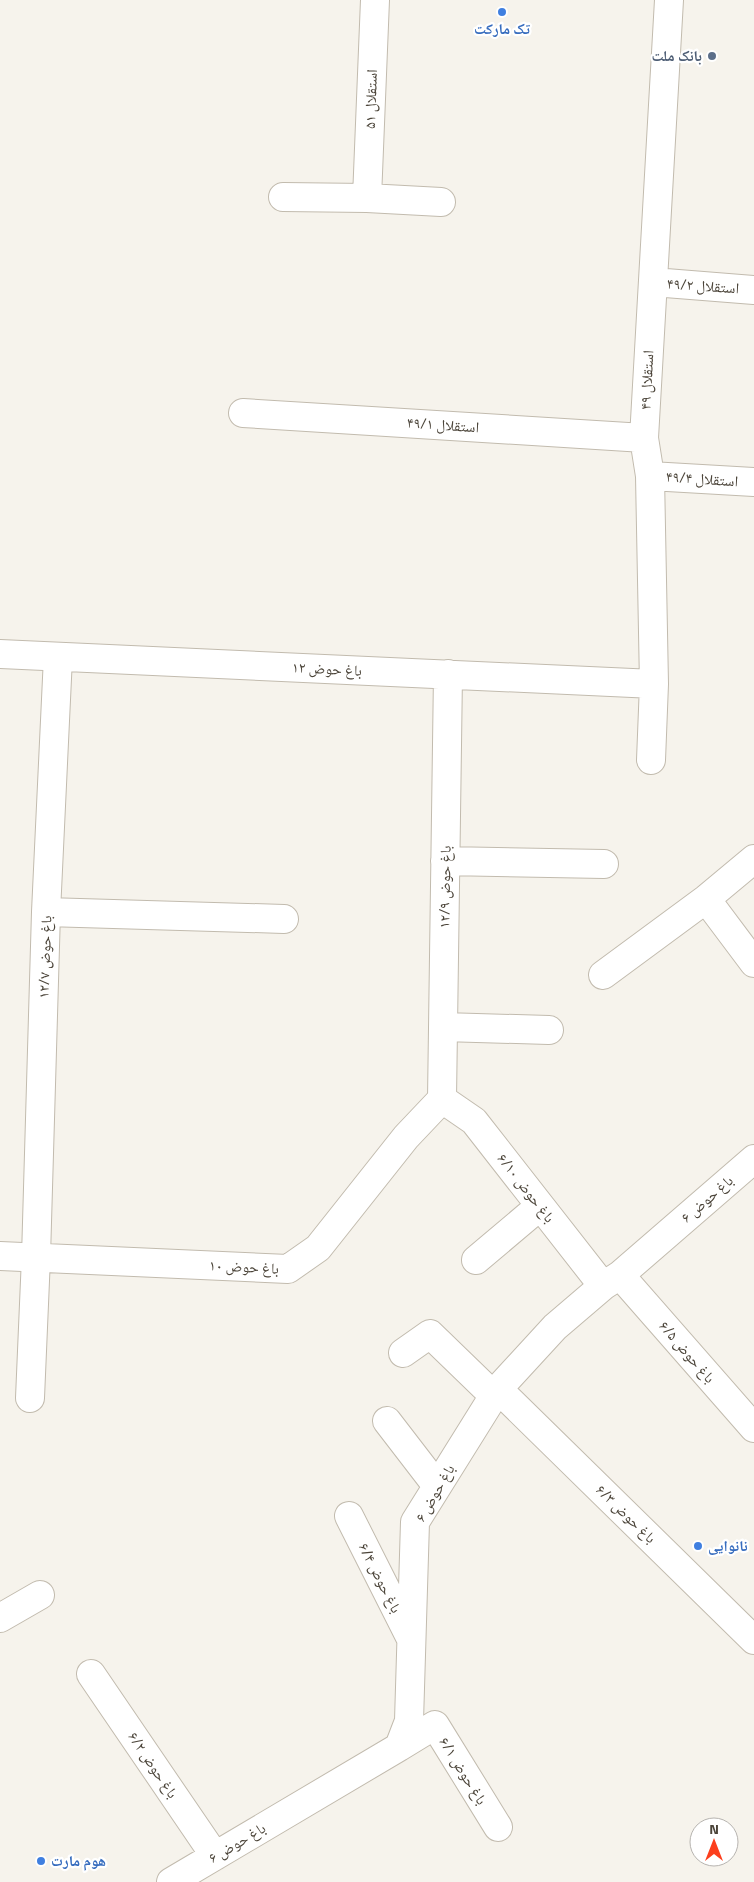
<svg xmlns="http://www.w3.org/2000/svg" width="754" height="1882" viewBox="0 0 754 1882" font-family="'Titillium Web','Noto Naskh Arabic',sans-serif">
<rect width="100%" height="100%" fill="#f6f3ec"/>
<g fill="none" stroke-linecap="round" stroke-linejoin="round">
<defs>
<path id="street" d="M283,197L367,198L441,202
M367,198L375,0
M653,282L754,290
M243,413L644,438
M650,476L754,482
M0,654L654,684
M651,760L654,684L650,476L644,438L669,0
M445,861L604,864
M706,899L754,963
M46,912L284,919
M603,975L706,899L754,859
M443,1027L549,1030
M442,1099L448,674
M442,1099L474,1121L603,1286
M0,1256L288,1269L318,1248L406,1137L442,1099
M476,1260L540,1206
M620,1275L754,1428
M403,1353L430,1334L493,1395
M498,1389L754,1640
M30,1398L36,1257L46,912L58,657
M387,1421L437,1486
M349,1516L410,1637
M0,1618L40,1595
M91,1674L215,1856
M399,1747L435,1725L498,1827
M171,1882L399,1747L409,1721L415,1522L498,1389L555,1327L603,1286L620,1275L754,1159"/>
</defs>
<use href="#street" stroke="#c2bbae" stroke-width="30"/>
<use href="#street" stroke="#fff" stroke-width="28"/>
</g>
<g fill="#3f7fe0" stroke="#fff" stroke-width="2">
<circle cx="502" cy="12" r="5"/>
<circle cx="698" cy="1546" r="5"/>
<circle cx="41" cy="1861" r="5"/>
</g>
<circle fill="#5c6f8a" stroke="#fff" stroke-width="2" cx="712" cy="56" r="5"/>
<g text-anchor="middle" stroke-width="4.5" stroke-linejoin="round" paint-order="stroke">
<g font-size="15" font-weight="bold" fill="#366cbe" stroke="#fff" text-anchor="start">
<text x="502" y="34" text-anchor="middle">تک مارکت</text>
<text x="708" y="1551">نانوایی</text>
<text x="51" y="1866">هوم مارت</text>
</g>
<g font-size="15" font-weight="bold" fill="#4e5e75" stroke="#fff" text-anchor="end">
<text x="702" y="61">بانک ملت</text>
</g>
<g font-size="15" fill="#4b4439" stroke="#fff">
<text transform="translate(371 99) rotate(-88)" y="5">۵۱ استقلال</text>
<text transform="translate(703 286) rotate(4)" y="5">۴۹/۲ استقلال</text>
<text transform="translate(647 380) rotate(-87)" y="5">۴۹ استقلال</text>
<text transform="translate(443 425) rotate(4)" y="5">۴۹/۱ استقلال</text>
<text transform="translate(702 479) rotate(4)" y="5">۴۹/۴ استقلال</text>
<text transform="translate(327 669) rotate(3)" y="5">۱۲ باغ حوض</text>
<text transform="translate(445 887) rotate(-89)" y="5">۱۲/۹ باغ حوض</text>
<text transform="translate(45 957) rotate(-88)" y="5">۱۲/۷ باغ حوض</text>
<text transform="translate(526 1188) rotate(52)" y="5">۶/۱۰ باغ حوض</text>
<text transform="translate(707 1199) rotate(-41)" y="5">۶ باغ حوض</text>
<text transform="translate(244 1267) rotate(3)" y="5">۱۰ باغ حوض</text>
<text transform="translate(687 1352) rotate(49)" y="5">۶/۵ باغ حوض</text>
<text transform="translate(435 1493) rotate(-60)" y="5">۶ باغ حوض</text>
<text transform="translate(626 1514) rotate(44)" y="5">۶/۳ باغ حوض</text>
<text transform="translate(380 1578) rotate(63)" y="5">۶/۴ باغ حوض</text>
<text transform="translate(153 1765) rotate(56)" y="5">۶/۲ باغ حوض</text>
<text transform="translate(463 1771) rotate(58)" y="5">۶/۱ باغ حوض</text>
<text transform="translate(237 1843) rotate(-31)" y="5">۶ باغ حوض</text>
</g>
</g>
<g transform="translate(714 1842)"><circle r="24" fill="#ffffff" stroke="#b7b4b0"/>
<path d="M0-4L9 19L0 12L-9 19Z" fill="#fc3f1d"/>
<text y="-8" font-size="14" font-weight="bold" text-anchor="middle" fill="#4b4439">N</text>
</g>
</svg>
